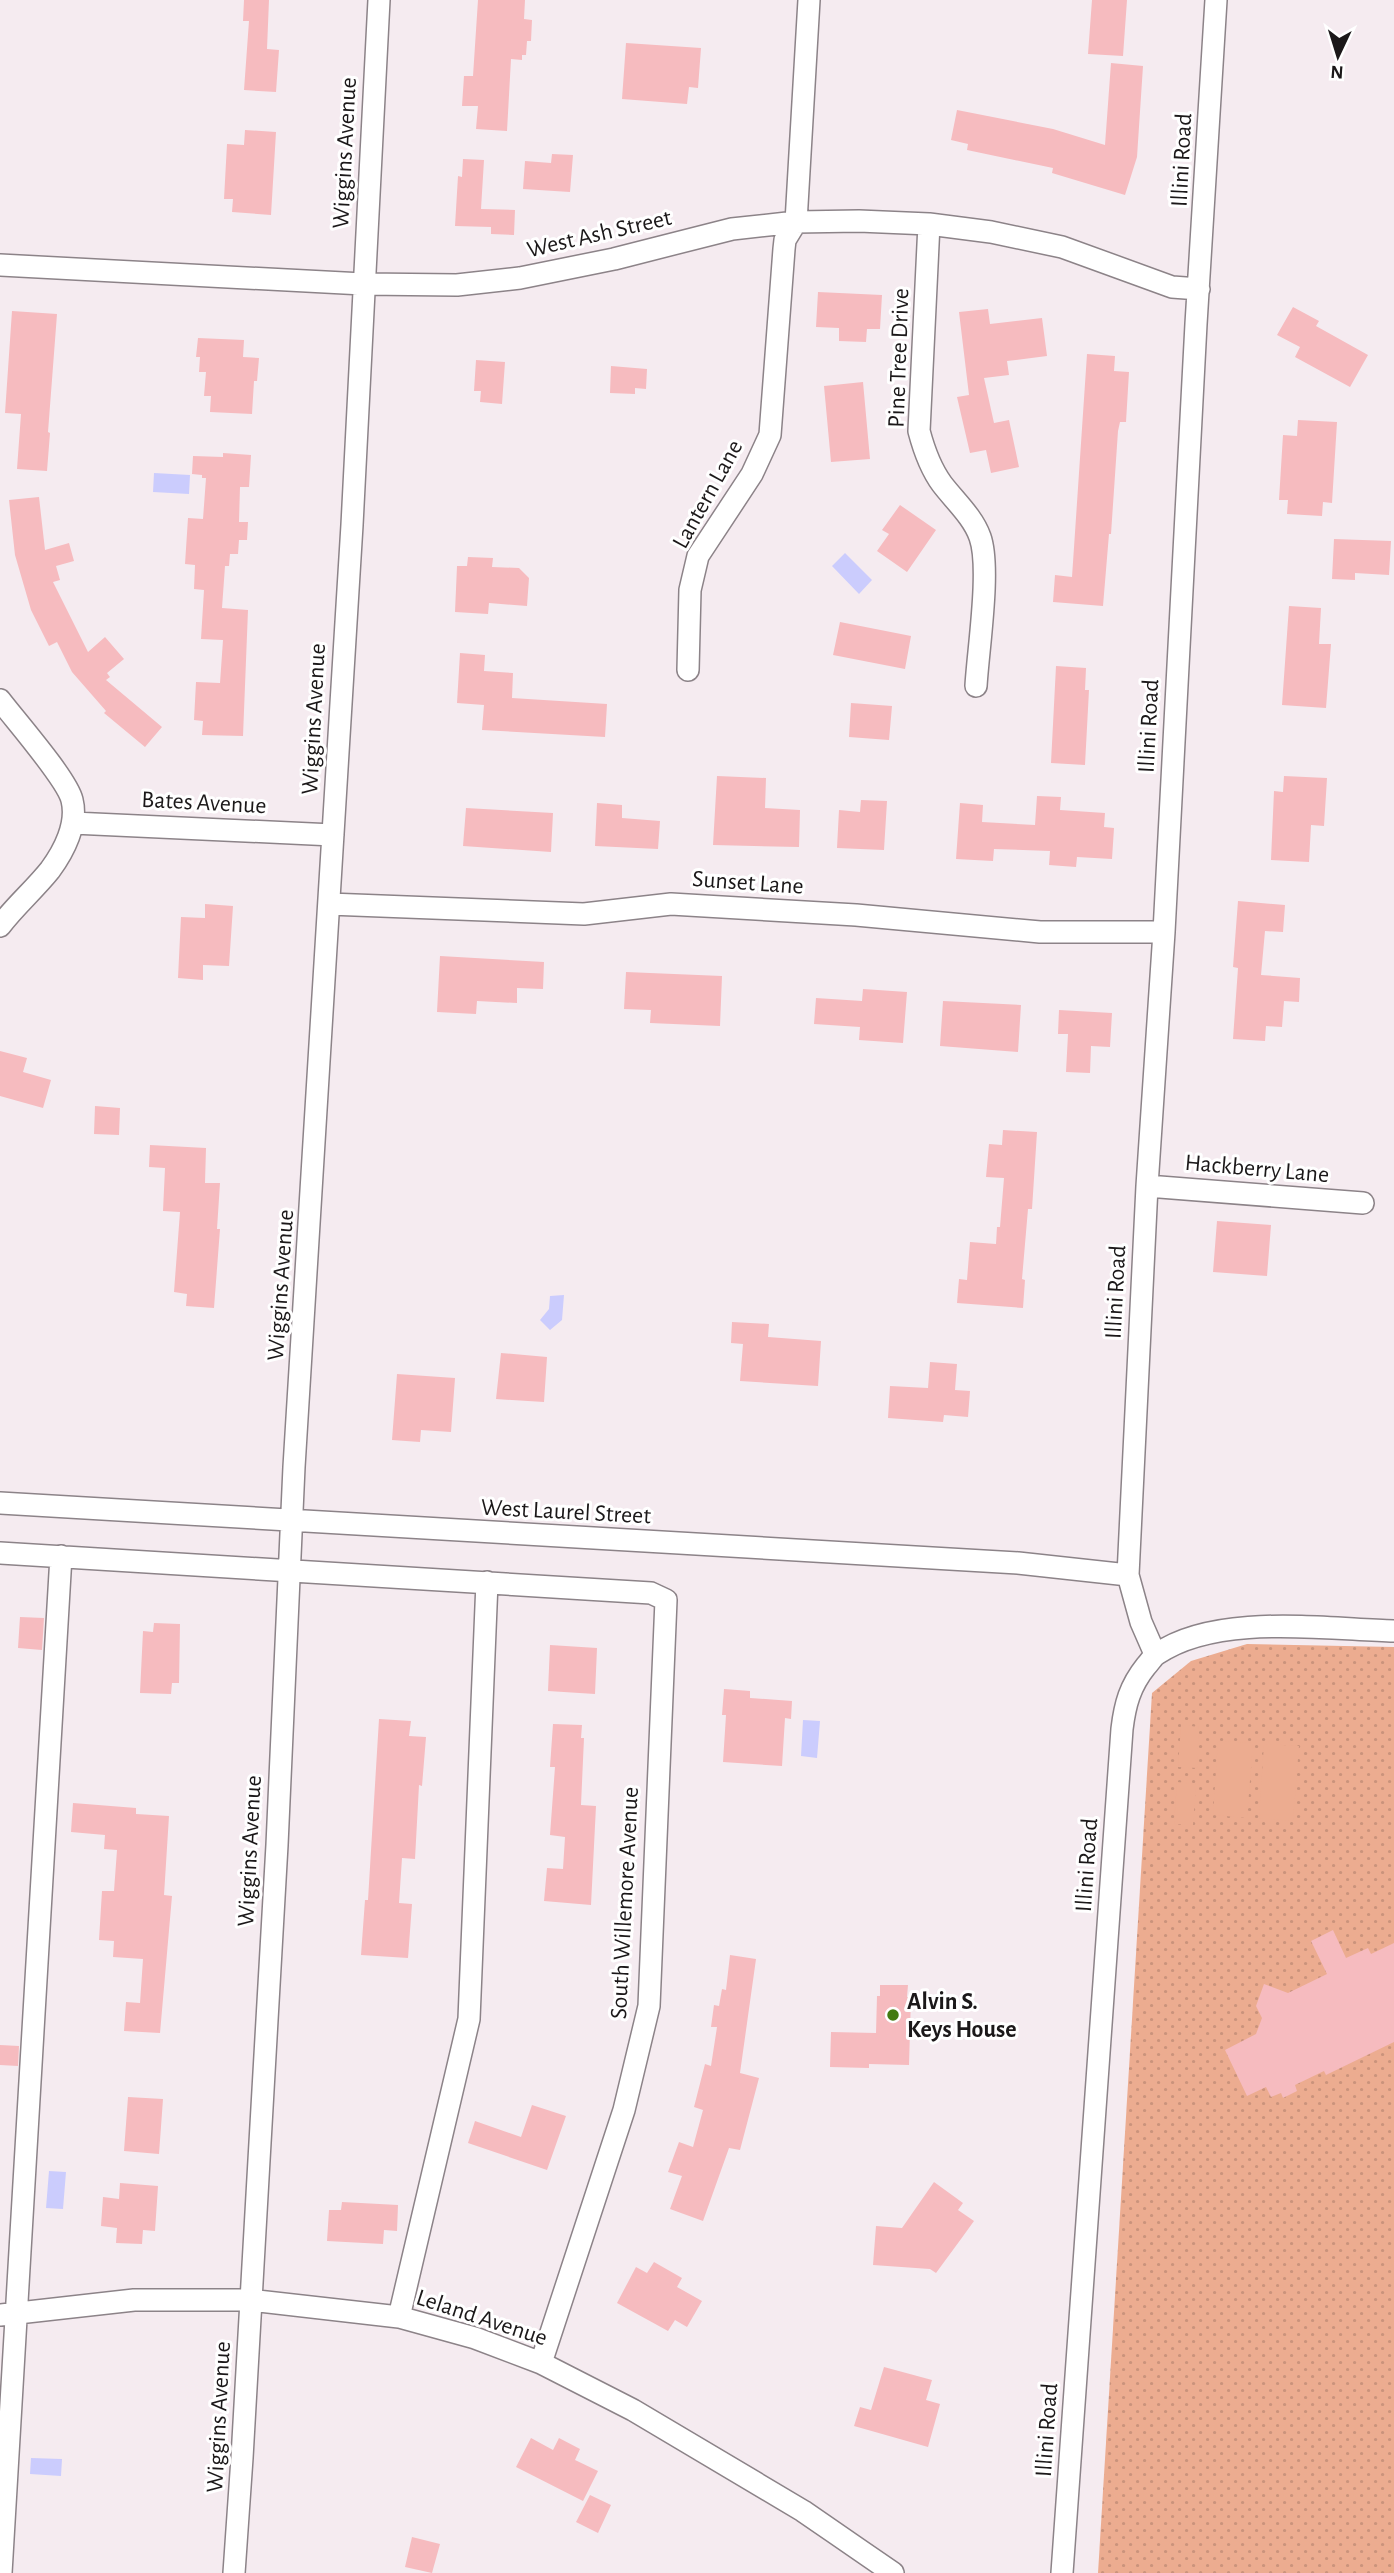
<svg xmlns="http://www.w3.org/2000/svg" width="1394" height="2573" viewBox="0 0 1394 2573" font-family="'Alegreya Sans',sans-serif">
<defs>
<pattern id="grass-dots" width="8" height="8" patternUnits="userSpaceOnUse" patternTransform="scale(1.75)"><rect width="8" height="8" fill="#ecac90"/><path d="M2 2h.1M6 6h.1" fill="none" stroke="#ca937c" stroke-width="1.8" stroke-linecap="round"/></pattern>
</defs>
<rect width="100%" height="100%" fill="#f5ebf0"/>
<path fill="url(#grass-dots)" d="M1247,1644L1394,1647V2573H1098L1152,1693L1191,1661Z"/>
<path fill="#ecac90" d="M1181,1725L1199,1727L1197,1768L1178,1767Z
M1218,1741L1253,1743L1247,1818L1213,1815Z
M1264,1744L1299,1746L1293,1821L1259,1818Z
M1177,1782L1196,1784L1193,1825L1174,1824Z"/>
<path fill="#cbccfd" d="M154,473L190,475L189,494L153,492Z
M845,553L872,580L859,594L832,566Z
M564,1295L562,1320L550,1330L540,1320L549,1309L550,1296Z
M803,1720L820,1721L817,1758L801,1756Z
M49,2171L66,2172L63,2209L46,2208Z
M31,2458L62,2459L61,2476L30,2474Z"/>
<path fill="#f6bbbf" d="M244,0H269L267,49L279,50L276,92L244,90L249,21H243Z
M478,0H525L524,19L532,20L531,41H527L526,55H522V60L511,59L507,131L476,129L478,106H462L464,76H473Z
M1092,0H1127L1123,56L1088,54Z
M626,43L701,48L698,88L689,87L687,104L622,99Z
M1111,63L1143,66L1137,157L1125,195L1052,173L1053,168L967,150L968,144L951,140L957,110L1053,129L1105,145Z
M245,130L276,132L271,215L232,212L233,199H224L227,144L244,145Z
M552,154L573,155L570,192L523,189L525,161L551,163Z
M463,159L484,160L481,209L515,210L514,235L491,234V227L455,226L458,176L462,177Z
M818,292L882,295L880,329H867L866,342L839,341V328L816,327Z
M1293,307L1319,321L1316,326L1368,355L1350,387L1295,357L1300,347L1277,335Z
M988,309L990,324L1042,318L1047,356L1007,361L1009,375L984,378L994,423L1009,420L1019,467L991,473L986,450L970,453L957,397L969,395L959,312Z
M12,311L57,314L48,432L50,433L47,471L17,469L21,414L5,413Z
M198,338L244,340L243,357L259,358L257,381H254L252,414L210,412L211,396H204L206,372H199L200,357H196Z
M1087,354L1115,356L1114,371L1129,372L1126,422H1120L1118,431L1111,534H1109L1103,606L1053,602L1055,575L1072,577Z
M476,360L505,362L502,404L480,402L481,391H474Z
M611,366L647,369L646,389L635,388V394L610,393Z
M863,382L870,459L831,462L824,386Z
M1298,420L1337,422L1332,503L1323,502L1322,516L1287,514L1288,500H1279L1283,435L1297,436Z
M223,453L251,455L249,487H240L239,522H248L247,540H239L238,554H230L229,566H225L222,608L248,610L243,736L202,735L203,721L194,720L196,682L220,683L223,640L201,639L204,590L194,589L195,565L185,564L188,518L203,519L206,478H202V475L192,474L193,456L223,457Z
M39,497L45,550L69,543L74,561L56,566L60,580L53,582L88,652L105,637L124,659L107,673L110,677L106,680L162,727L145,747L104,713L106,711L72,672L57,642L49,646L31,610L15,555L9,500Z
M900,505L936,530L907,572L877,551L889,534L882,530Z
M1334,539L1391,541L1389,575L1355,573V580L1332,579Z
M468,557L493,558L492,567L519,568L529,578L527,606L489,603L488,614L455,612L457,566H467Z
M1289,606L1321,608L1319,644H1331L1326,708L1282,705Z
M840,622L911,636L905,669L833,655Z
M460,653L485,655L484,671L513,673L512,698L607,704L605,737L482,730L484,705L457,703Z
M1056,666L1086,668L1085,690H1089L1085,765L1051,763Z
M851,703L892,706L889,740L849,737Z
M717,776L766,778L765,808L800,810L799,847L713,845Z
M1284,776L1327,778L1324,826L1311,825L1309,862L1271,860L1274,791L1283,792Z
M1037,796L1061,797L1060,810L1105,813L1104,827L1114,828L1112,859L1077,857L1076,867L1049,865L1050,851L994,849L993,861L956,859L960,803L983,805L982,822L1035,825Z
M861,800L887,801L884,850L837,848L839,810L860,812Z
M597,803L622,805V818L660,821L658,849L595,846Z
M466,808L553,813L551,852L463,846Z
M1238,901L1285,905L1283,932L1265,931L1261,975L1300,978L1299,1002L1284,1001L1282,1027L1266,1026L1265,1041L1233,1039L1238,968L1233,967Z
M205,904L233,906L229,966L203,965V980L178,978L181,917L205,918Z
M440,956L544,962L543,989L517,988V1003L477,1001L476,1014L437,1012Z
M626,972L722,976L720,1026L650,1023L651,1010L624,1009Z
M863,989L907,992L903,1043L859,1040L860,1027L814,1024L816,998L862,1001Z
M943,1001L1021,1005L1018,1052L940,1046Z
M1059,1010L1112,1013L1110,1047L1091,1046L1090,1073L1066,1072L1068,1034H1058Z
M0,1051L27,1058L23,1072L51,1080L43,1108L0,1096Z
M95,1106L120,1108L119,1135L94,1134Z
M1003,1130L1037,1132L1032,1209H1028L1022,1279L1025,1280L1023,1308L957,1303L959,1279L967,1280L970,1242L996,1244L997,1227H1000L1004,1178L986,1177L989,1144L1002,1145Z
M150,1145L206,1148L205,1183H220L217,1229H220L214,1308L186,1306L187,1294L174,1292L180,1212L163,1211L165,1168L149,1167Z
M1217,1221L1271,1225L1267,1276L1213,1272Z
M732,1322L769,1324L768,1337L821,1341L818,1386L740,1381L743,1344L731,1343Z
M501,1353L547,1357L544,1402L496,1399Z
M930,1362L957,1364L955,1390L970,1391L968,1417L944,1415L943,1422L888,1418L890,1386L928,1388Z
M397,1374L455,1378L451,1432L421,1430L420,1442L392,1440Z
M20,1617L44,1618L42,1650L18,1648Z
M154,1623L180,1624L179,1683H172L171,1694L140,1693L143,1631L153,1632Z
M550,1645L597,1648L595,1694L548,1691Z
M724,1689L750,1691V1698L792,1701L791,1719L785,1718L782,1766L723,1762L726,1715H722Z
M379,1719L411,1721L409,1736L426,1737L422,1786L419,1785L415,1859L402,1858L399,1903L412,1904L408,1958L361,1955L365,1900H368Z
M553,1724L582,1725L581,1738H584L581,1805L596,1806L591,1905L544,1901L547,1868L563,1869L565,1837L550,1835L555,1767H550Z
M73,1803L136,1808V1814L169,1816L164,1895L172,1896L160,2033L124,2031L126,2002L140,2003L143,1959L113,1957L114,1941L99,1940L102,1891H114L117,1850L104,1849L105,1835L71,1832Z
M1333,1930L1346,1958L1368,1948L1371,1954L1394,1943V2042L1326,2075L1324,2071L1295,2085L1297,2091L1283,2098L1281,2093L1271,2097L1266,2087L1247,2096L1225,2050L1256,2034L1262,2018L1256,2006L1264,1984L1288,1993L1327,1974L1311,1941Z
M730,1955L756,1959L740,2073L759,2078L740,2150L729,2148L703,2221L670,2209L682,2176L668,2172L679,2142L693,2147L703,2110L694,2107L705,2064L711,2066L717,2027H711L714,2005L719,2006L722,1989L726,1990Z
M880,1985H908L907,1997H911L909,2065L869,2064V2068L830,2067L831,2032L876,2033L877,1996H880Z
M0,2045L19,2046L18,2066L0,2065Z
M128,2097L163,2099L159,2154L124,2151Z
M532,2105L566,2116L547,2170L468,2143L475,2121L521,2137Z
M934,2182L963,2203L958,2210L974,2221L961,2239L936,2273L930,2269L873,2265L876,2226L902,2228Z
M120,2183L158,2186L155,2231L143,2230L142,2244L116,2243L117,2228L101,2226L103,2197L119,2199Z
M342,2202L398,2205L397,2231L384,2230L383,2244L327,2241L329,2210H341Z
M654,2262L682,2278L677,2287L702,2301L687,2327L675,2320L668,2331L617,2303L636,2267L647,2273Z
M884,2367L932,2380L926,2400L940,2404L928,2447L854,2426L860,2407L871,2410Z
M531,2438L553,2450L559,2438L580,2449L575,2460L598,2471L583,2501L516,2467Z
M590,2495L611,2505L598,2533L576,2522Z
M412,2537L440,2544L432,2573L405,2567Z"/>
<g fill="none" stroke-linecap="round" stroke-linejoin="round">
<defs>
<path id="minor" d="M929,224L919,431C924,450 931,469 942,484C955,501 973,517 980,537C991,568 978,650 976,686
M0,265L363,284L457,285L520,278L614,259L732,229L796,222L859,221L929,224L991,232L1062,247L1172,287L1199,289
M688,670L690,590L698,556L752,474L770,435L784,249L785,240L796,222L809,0
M0,700C16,721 67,779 72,800C78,824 64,851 50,870C34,890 15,906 0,926
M73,823L333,835
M329,904L584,914L671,904L856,915L1040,932H1164
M1147,1186L1363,1203
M0,1503L1018,1563L1128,1575
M0,1553L651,1593L666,1600L649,2006L624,2110L541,2363
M1155,1654L1141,1622L1128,1575L1147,1186L1164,932L1196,324L1216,0
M0,2315L134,2300H250L399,2317L475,2338L541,2363L633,2410L803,2511L893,2573
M399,2317L469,2019L487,1582
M1,2573L61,1556
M234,2573L242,2458L277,1845L294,1467L352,525L379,0
M1062,2573L1122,1729C1125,1704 1130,1686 1146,1666C1150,1662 1153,1656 1157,1654C1216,1613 1324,1629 1394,1631"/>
</defs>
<use href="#minor" stroke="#8c8388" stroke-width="24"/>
<use href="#minor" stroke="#fff" stroke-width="21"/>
</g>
<circle fill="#427a11" stroke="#fff" stroke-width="2.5" cx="893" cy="2015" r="7"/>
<g text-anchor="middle" stroke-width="6" stroke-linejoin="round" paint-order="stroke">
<g font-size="24" fill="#1b1819" stroke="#fff">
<text transform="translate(344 153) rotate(-87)" y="8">Wiggins Avenue</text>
<text transform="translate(1181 160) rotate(-87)" y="8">Illini Road</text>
<text transform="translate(599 233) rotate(-13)" y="8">West Ash Street</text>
<text transform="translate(898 358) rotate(-88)" y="8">Pine Tree Drive</text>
<text transform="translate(707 494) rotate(-61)" y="8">Lantern Lane</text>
<text transform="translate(313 719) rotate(-87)" y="8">Wiggins Avenue</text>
<text transform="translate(1148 726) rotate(-87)" y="8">Illini Road</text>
<text transform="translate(204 802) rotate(3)" y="8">Bates Avenue</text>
<text transform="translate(748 882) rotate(4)" y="8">Sunset Lane</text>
<text transform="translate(1257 1168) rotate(5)" y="8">Hackberry Lane</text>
<text transform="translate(280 1285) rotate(-86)" y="8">Wiggins Avenue</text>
<text transform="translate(1115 1292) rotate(-87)" y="8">Illini Road</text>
<text transform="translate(566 1511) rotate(3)" y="8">West Laurel Street</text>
<text transform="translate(249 1851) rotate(-87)" y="8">Wiggins Avenue</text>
<text transform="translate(1086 1865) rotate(-86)" y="8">Illini Road</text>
<text transform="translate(624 1903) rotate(-87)" y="8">South Willemore Avenue</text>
<text transform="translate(482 2317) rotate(18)" y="8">Leland Avenue</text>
<text transform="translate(218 2417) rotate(-87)" y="8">Wiggins Avenue</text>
<text transform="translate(1046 2430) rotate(-86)" y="8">Illini Road</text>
</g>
<g font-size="24" font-weight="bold" fill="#1b1819" stroke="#fff" text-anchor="start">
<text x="907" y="2009">Alvin S.<tspan x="907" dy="28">Keys House</tspan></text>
</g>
</g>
<g transform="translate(1338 56) rotate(184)" stroke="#ffffff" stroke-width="5" paint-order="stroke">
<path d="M0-5L12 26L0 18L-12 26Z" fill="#1b1819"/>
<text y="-10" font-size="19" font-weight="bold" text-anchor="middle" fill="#1b1819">N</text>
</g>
</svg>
